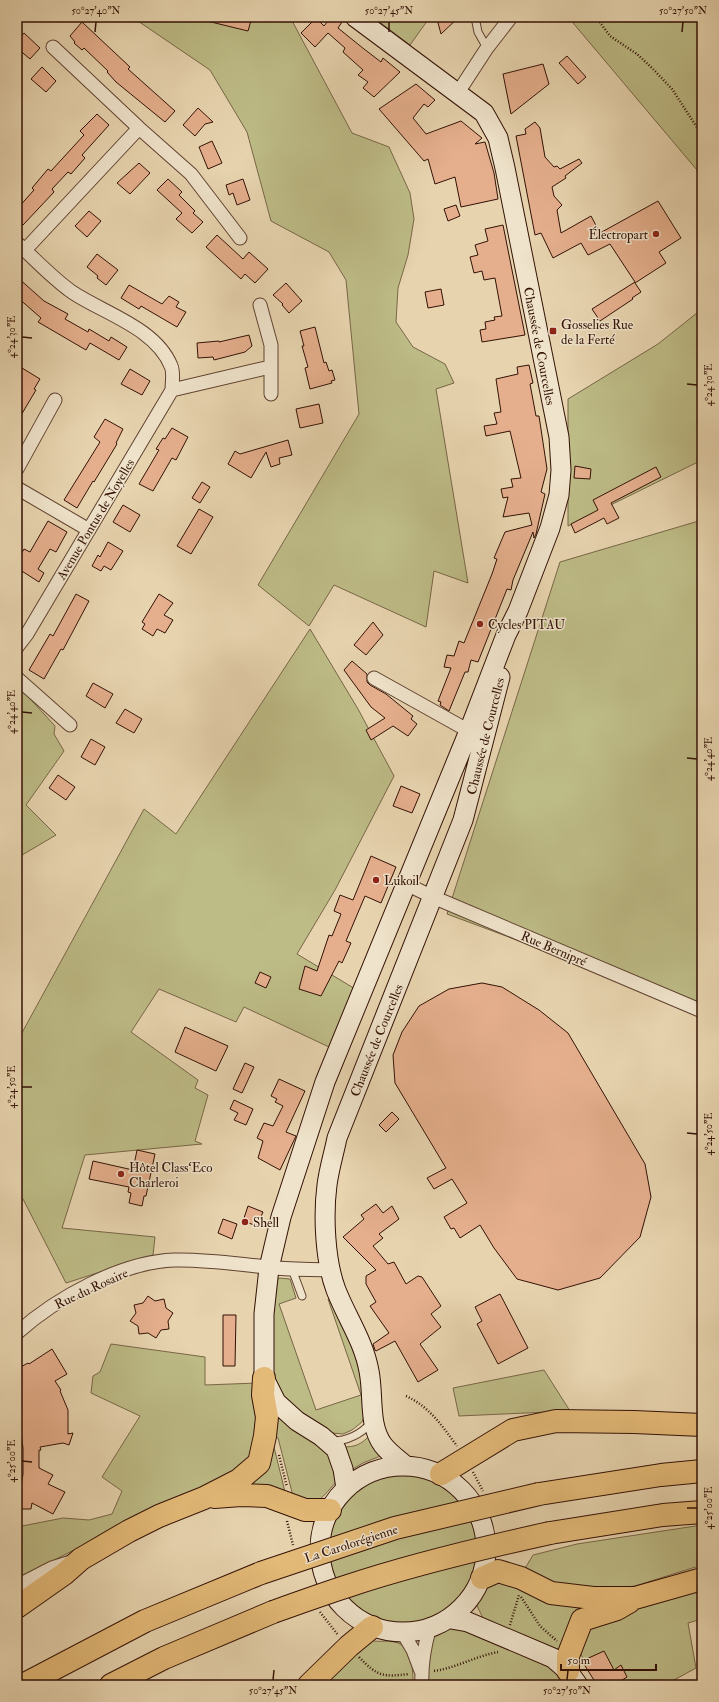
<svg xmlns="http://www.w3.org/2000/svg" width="719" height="1702" viewBox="0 0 719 1702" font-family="'IM FELL Double Pica',serif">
<rect width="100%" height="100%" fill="#e7d4af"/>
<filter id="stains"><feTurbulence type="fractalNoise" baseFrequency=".005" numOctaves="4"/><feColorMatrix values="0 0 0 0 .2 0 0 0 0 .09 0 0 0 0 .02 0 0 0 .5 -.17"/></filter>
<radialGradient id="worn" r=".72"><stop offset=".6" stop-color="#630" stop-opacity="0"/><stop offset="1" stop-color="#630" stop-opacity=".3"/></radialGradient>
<path fill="#bdbb86" stroke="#786646" d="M132,17H290L352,133L389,147L410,193L414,219L408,255L398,288L396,322L413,347L445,364L454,383L436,389L468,583L434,571L426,627L334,585L309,626L258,585L359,414L346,280L329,252L271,221L247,132L210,70Z
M373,17H430L410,45Z
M568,17H702V176Z
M702,309V460L568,526V399L658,344Z
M702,520V1009L447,914L560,562Z
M310,629L358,709L394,776L335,890L297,954L357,990L350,1001L329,1047L244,1007L236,1022L159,989L131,1032L198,1080L195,1088L208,1095L195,1141L202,1144L85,1155L62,1228L155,1237L153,1255L66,1283L23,1199L17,1194V1042L144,809L176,834Z
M21,689L55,726L54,734L64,751L26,805L56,835L17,858V696Z
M279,1278L290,1279L296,1298L279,1304L316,1410L361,1395L328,1299H331L363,1372L366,1410L362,1422L352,1430L343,1434L332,1433L322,1431L277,1391L271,1363L272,1315L276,1282Z
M111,1344L205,1357V1385L257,1383V1429L253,1454L241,1470L133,1520L17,1579V1527L63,1518L89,1520L112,1514L122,1491L102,1477L140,1416L91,1393L93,1376L100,1372Z
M544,1370L570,1411L459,1416L453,1388Z
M275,1408L334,1458L336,1482C318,1502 319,1506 293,1496L278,1438L274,1435Z
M370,1435L383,1455L363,1463L351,1470L342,1447C355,1447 361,1445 370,1435Z
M273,1443L286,1496L244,1488Z
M406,1466C417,1468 431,1470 441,1475C477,1492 494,1541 482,1578C476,1594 462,1607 451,1619L559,1664L571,1685H423L424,1649L443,1623L429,1630L403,1633L372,1627L351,1613L337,1598L325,1577L321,1539L330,1510L346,1488L363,1476L381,1468Z
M702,1525V1565L635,1586L610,1589L571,1590L524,1570L533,1555L577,1544Z
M497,1575L612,1601L563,1657L483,1618L477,1606L486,1584Z
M702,1584V1619L688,1623L696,1668L665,1685H597L577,1647L583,1635L602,1613Z
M373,1641C380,1642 390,1640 396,1642C413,1648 413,1671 413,1685H323L361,1644Z"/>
<path fill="#e5af8d" stroke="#331105" d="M207,17H252L248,31L207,21Z
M331,17H336L342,22L338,28L364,49L381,62L383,58L400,72L374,97L363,88L368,82L358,75L363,70L343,52L345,48L328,33L315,47L301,33L316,18L324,26Z
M444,17H459L441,34L437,19Z
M82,22L130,67L128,69L175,111L165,122L116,82L107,72L108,71L84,48L82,50L74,43L75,42L70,36Z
M24,33L40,48L30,59L17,48V41Z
M567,56L586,77L578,84L559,63Z
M543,64L549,84L511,114L503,74Z
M42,67L56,81L46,92L31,79Z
M416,84L435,100L428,107L424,104L413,118L426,134L461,121L482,138L475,144L485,142L494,173L498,199L461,207L455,177L435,184L428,159L424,161L379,109Z
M198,108L213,122L205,124L195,136L183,125Z
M97,114L109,125L82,155L85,158L71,174L68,172L52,189L54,192L23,225L17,220V209L34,190L32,188L48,169L51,171L84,135L80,131Z
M535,122L540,128L545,157L554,167L557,166L560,169L579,159L582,163L565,176L566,178L552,187L554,196L562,205L557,210L561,233L591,216L600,233L658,201L681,238L659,252L666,263L635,283L641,292L632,298L633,299L600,321L592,309L635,282L610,244L588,255L581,243L553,258L541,233L535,235L516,136L526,134L525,129Z
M212,141L222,163L208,169L199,147Z
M139,163L150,173L130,194L117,183Z
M168,179L182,192L179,195L195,211L193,213L203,222L192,233L176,219L182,213L157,190Z
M243,179L250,200L237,205L233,193L229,195L226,185Z
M456,205L460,216L448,221L444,209Z
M89,211L101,221L87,237L75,226Z
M503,225L525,335L482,342L480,330L486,329L485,322L495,320L494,317L502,316L495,278L484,280L482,271L474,273L470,257L478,255L475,245L488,241L485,229Z
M217,235L243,259L249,252L268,269L255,283L245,274L241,279L206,247Z
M97,254L118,270L106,285L97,278L98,276L87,267Z
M17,277L44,301L68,314L65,319L88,332L89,329L109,341L111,337L127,347L119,360L90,343L86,350L38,322L41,318L17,297Z
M286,283L302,301L289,313L282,305L283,304L273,295Z
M129,285L162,304L169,296L179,302L176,307L186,312L177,327L141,306L139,309L121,298Z
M441,289L444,305L428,308L425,292Z
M315,327L324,363L326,362L329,371L332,370L335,380L331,381L332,383L310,389L305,368L308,367L302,346H304L300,331Z
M249,335L252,346L245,352L214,360L213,357L198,358L197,343L219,341V342Z
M529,365L533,383L530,384L536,416H539L547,469L541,492L545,494L536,534L534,538L533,532L513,580L511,590L507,589L478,662L471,660L468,672H465L449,711L440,705L441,702L438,701L451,668L444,667L447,655L454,656L459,641L464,643L492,574L497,559L494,558L505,532L532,525L529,513L503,517L508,497L503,498L501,489L513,487L511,479L521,478L510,431L486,436L484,426L497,424L494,413L501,412L496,379L518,374L517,367Z
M22,368L40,379L34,389L36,390L17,422V377Z
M130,369L150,381L142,395L121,384Z
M319,404L323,423L300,428L296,409Z
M105,419L123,429L116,443L117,444L94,482L93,481L77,508L64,500L100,442L94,437Z
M172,428L188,437L176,460L172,458L153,491L139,484L159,450L156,449L163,438L165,439Z
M288,440L292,455L279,458L280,464L271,467L266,452L251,478L228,464L235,451L240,454Z
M575,466L591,469L590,479L574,478Z
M656,467L661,477L611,503L619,518L607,524L604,518L575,533L571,524L598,510L593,500Z
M202,482L210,487L200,503L192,498Z
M123,505L140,515L130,532L113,522Z
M199,509L213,517L191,554L177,546Z
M48,521L67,532L56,552L50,549L38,569L44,573L39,582L17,568V561L24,549L30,552Z
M108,542L123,551L111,570L104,566L101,571L92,566L98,555L100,557Z
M76,594L89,601L63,650L61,649L44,679L29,670L50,634L53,636Z
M159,594L173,603L164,615L173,620L165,633L157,629L153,636L142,629L145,624L142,622Z
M373,622L383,635L366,655L354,645Z
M352,661L367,674V682L370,685L386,694L413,716L411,719L417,724L408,736L393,726L371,740L366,730L385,718L371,707L344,670Z
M93,683L113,694L105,708L86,696Z
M125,709L142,719L134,733L116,723Z
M91,739L105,747L95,765L81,757Z
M58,775L75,787L66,800L49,788Z
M401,786L420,794L412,813L393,806Z
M371,856L396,867L381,903L365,896L346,941L351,943L342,963L339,961L321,996L299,989L305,966L317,971L329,935L332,936L341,914L334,911L340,895L353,900Z
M260,972L271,977L266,988L255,983Z
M482,983L502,987L539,1010L568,1033L645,1164L651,1197L640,1237L600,1278L558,1290L517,1279L494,1248L480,1225L460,1238L454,1228L451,1229L444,1217L467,1203L452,1179L434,1189L427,1178L446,1168L395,1083L393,1055L402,1032L419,1006L449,989Z
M185,1027L228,1046L216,1071L175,1052Z
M245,1063L254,1067L242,1093L233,1089Z
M279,1079L305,1091L286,1132L296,1136L280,1170L258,1158L263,1141L257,1138L264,1123L273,1126L283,1106L275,1102L277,1099L271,1096Z
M234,1100L253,1109L246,1125L234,1120L238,1113L230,1109Z
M392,1112L399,1119L386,1132L379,1125Z
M137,1150L155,1154L146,1196H144L142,1206L129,1203L131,1193L128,1192L129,1187L89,1179L93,1161L133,1170Z
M376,1204L383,1213L392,1206L399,1219L379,1234L383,1238L373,1246L388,1264L394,1262L406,1284L418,1276L422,1277L441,1306L431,1314L441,1327L420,1344L438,1370L418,1382L395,1341L376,1351L375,1350L373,1344L389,1333L370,1306L376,1302L366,1284V1276L376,1270L343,1237L364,1219L361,1215Z
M248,1206L263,1212L257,1226L243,1221Z
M223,1219L237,1224L232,1239L218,1233Z
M500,1294L528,1348L498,1364L477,1324L482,1321L475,1307Z
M148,1296L155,1301L164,1299L166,1308L173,1313L168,1321L169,1329L161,1330L156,1338L148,1333L139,1334L138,1326L130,1321L136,1313L134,1305L143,1303Z
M223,1315H236L235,1366H223Z
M52,1349L67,1374L55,1381L61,1390L60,1391L68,1410V1434L73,1433L69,1445L63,1443L40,1447L41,1450H39V1468L53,1475L48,1484L65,1492L53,1514L32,1503L31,1509H17L23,1474V1448L20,1425L17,1426V1369L28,1363L29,1364Z
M604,1651L614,1670L621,1665L627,1677L614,1685H597L582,1661Z"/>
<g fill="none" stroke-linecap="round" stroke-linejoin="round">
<defs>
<path id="service" d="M475,17L478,32L487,48
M292,1269L302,1296
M332,1441C348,1441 362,1433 372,1422"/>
<path id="minor" d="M53,47L139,128L191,174L240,238
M457,94L487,48L511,17
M17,243C35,259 51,277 72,292C103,313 156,328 171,366C174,372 172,383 172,390L27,634L17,647
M25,250L139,128
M260,305L271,345V394
M172,390L270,367
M17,469L55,400
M17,488L89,530
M17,678L70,725
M374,678L469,731
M406,884L433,897L702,1011
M17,1333C56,1298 121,1262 174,1260C205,1259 236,1264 267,1267C288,1270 310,1269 331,1270
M17,1586L52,1568L71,1562
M403,1633L413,1650L421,1671
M422,1685C421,1666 424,1648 429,1630"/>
<path id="secondary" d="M406,1466C398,1459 389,1453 383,1445C368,1425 374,1395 369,1371C364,1342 347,1318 336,1290C325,1261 323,1216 327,1185C329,1169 334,1153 337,1138L463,820L500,677
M320 1549a83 83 0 1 1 166 0a83 83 0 1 1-166 0Z
M346,1488L343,1469L336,1449L321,1436L297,1421L276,1402L264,1378V1314L269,1268L281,1217L325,1082L469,731L506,635L518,611L550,528L559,495L561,470L559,437L505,168L498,138L484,113L355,17
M451,1619L468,1622L553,1658L568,1671L578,1685"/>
<path id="motorway" d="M441,1474L513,1430L556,1421L634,1422L702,1425
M539,1494L661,1475L702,1471
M214,1497L241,1495L267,1496L305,1510H330
M550,1533L663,1515L702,1512
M482,1578L498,1571L521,1578L551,1593L593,1598H635L702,1579
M17,1607L64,1574L81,1559L129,1531L159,1516L204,1498L239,1480L259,1463L265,1436L267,1417L263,1395L264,1378
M568,1671V1656L582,1620L617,1609L629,1602
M23,1685L145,1621L261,1573
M111,1685L164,1658L273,1612
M309,1685L349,1646L372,1627"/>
</defs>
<use href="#service" stroke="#604230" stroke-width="9"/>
<use href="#minor" stroke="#604230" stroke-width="15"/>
<use href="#secondary" stroke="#331105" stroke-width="21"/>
<use href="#motorway" stroke="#331105" stroke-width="24"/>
<path stroke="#331105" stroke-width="2.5" stroke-dasharray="1 2" stroke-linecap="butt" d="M596,17L610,36L637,54L652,68L672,89L702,135
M406,1396C430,1407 442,1426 457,1446
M279,1455L287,1487
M473,1472L483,1491
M287,1521L293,1545
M521,1597L540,1626L557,1641
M320,1612L338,1635
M510,1625L519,1595
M359,1657C378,1677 383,1677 409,1674
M434,1671C456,1668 476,1656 498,1652"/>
<use href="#service" stroke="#efe3cb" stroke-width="7"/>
<use href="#minor" stroke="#efe3cb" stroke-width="13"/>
<use href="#secondary" stroke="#efe3cb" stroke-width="19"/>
<use href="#motorway" stroke="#e4ba78" stroke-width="22"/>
<defs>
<path id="motorway-bridge" d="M261,1573L395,1528L539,1494
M273,1612C298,1603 323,1594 348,1586C414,1564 482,1548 550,1533"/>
</defs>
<use href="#motorway-bridge" stroke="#331105" stroke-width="24" stroke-linecap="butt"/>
<use href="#motorway-bridge" stroke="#e4ba78" stroke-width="22"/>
</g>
<path fill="none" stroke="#331105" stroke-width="1.5" d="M95,32L96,22M389,32V22M682,32L683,22M22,337L32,338M687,384L697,385M22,712L32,713M687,758L697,759M22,1087H32M687,1133L697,1134M22,1461L32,1462M687,1508H697M273,1680L274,1670M567,1680L568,1670"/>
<g fill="#8f2418" stroke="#efe3cb" stroke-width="1.5">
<circle cx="656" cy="234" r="4"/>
<rect x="549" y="327" width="8" height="8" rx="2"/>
<circle cx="480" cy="624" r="4"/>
<circle cx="376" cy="880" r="4"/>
<circle cx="121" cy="1174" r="4"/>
<circle cx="245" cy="1222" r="4"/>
</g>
<g text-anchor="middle" stroke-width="3" stroke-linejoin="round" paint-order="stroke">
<g font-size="13" fill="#331105" stroke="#efe3cb" text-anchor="start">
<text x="648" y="239" text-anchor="end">Électropart</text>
<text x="561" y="329">Gosselies Rue<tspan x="561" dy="15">de la Ferté</tspan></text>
<text x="488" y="629">Cycles PITAU</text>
<text x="384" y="885">Lukoil</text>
<text x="129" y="1172">Hôtel Class‘Eco<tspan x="129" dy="15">Charleroi</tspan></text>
<text x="253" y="1227">Shell</text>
</g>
<g font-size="13" fill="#331105" stroke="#efe3cb">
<text transform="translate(540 346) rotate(79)" y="5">Chaussée de Courcelles</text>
<text transform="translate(95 519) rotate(-59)" y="5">Avenue Pontus de Noyelles</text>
<text transform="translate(485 736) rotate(-76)" y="5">Chaussée de Courcelles</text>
<text transform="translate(554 948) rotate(23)" y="5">Rue Bernipré</text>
<text transform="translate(376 1040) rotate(-68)" y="5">Chaussée de Courcelles</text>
<text transform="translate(91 1288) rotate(-25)" y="5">Rue du Rosaire</text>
<text transform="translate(351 1543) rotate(-18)" y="5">La Carolorégienne</text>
</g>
</g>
<rect width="719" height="1702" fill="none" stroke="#e7d4af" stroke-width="44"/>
<path d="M561 1664v6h95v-6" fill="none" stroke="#331105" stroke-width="2"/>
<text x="567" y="1664" font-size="12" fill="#331105" stroke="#efe3cb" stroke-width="3" paint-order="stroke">50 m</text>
<rect x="22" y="22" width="675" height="1658" fill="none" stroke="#331105" stroke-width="1.5"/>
<g font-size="10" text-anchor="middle" fill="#331105">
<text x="96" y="14">50°27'40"N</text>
<text x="389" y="14">50°27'45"N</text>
<text x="683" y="14">50°27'50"N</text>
<text transform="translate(11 337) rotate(-90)" y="4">4°24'30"E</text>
<text transform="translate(708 385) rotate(-90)" y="4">4°24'30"E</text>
<text transform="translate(11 712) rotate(-90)" y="4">4°24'40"E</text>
<text transform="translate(708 759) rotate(-90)" y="4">4°24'40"E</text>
<text transform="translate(11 1087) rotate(-90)" y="4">4°24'50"E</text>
<text transform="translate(708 1134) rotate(-90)" y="4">4°24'50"E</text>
<text transform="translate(11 1461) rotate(-90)" y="4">4°25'00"E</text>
<text transform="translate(708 1508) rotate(-90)" y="4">4°25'00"E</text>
<text x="273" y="1694">50°27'45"N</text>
<text x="567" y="1694">50°27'50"N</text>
</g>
<rect width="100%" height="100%" filter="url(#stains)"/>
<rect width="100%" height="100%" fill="url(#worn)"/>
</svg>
